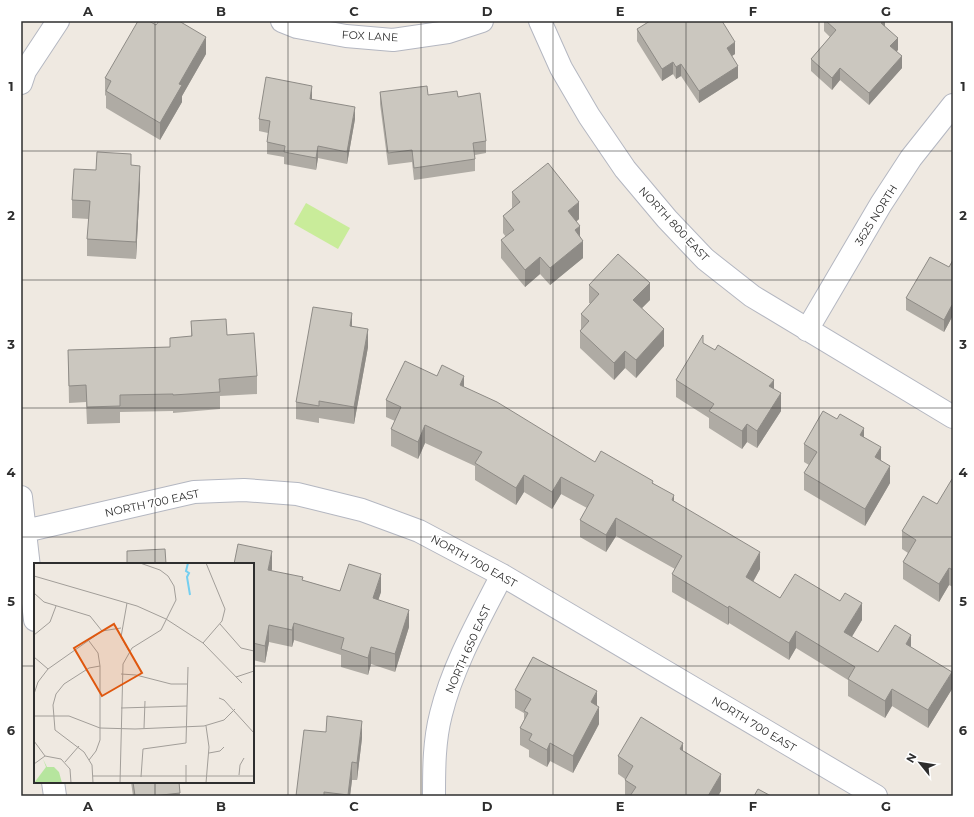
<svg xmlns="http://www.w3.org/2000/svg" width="974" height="817" viewBox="0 0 974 817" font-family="Montserrat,sans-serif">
<rect width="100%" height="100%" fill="#efe9e1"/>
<path fill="#c9ec9a" d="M306,203L350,228L338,249L294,224Z"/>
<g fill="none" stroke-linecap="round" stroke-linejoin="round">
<defs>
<path id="minor" d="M282,21L297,27L346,36L393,40L448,32L482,21
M540,21L561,68L589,116L625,169L667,219L705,259L752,296L953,417
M21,83L25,71L58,21
M807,330L881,204L911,158L953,105
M21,497L35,620
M25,531L194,492L244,490L297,494L362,510L419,531L502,575L876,796
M53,782L55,796
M434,796C434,769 434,741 441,714C453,665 479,620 502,575"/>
</defs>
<use href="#minor" stroke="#b4b7c1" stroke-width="24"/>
<use href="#minor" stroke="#fff" stroke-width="22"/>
</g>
<path fill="#afaba4" d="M824,21H885V27L898,50L896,51L902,68L869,105L840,80L832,90L811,71V59L830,37L824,31Z
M637,29L735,54L732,56L738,78L699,103L681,76L676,79L673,74L662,81L637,41Z
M206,54L182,96V102L160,140L106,108V96L105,95V78Z
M380,92L458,97L486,141V153L475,155V171L414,180L412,162L388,165L380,104Z
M312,98V100L355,119L347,164L318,158L316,170L284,164V157L267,154V142L268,133L259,131V119Z
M131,165L140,183L136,259L87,256V239L89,219L72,218V200L96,170Z
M512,192L579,219L576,222L580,236L583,258L550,285L540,274L525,287L501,258V240L506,237L503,233V216L512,208Z
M953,260V318L952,317L944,332L906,310V298L949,267Z
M589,285L650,300L642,308L664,346L636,378L625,368L614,380L580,348V331L581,329V314L591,304L589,303Z
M191,321L227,335L257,376V394L220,396V409L173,413V411L120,412V423L87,424L86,402L69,403L68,350L170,347V338L191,337Z
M352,327L368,347L354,424L319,418V423L296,419V402Z
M703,343L774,389L781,411L757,448L747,442L742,449L709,428V418L676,397V380Z
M437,376L464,387L595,462L653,483L674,502L760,569L753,582L780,598L862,620L851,637L878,652L911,648L952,689L928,728L892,706L885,718L848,696V680L796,648L789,660L729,623L728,625L672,592V574L675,569L616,536L606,552L580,537V520L587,508L561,494L552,509L524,492L516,505L475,480V466L425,443L418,459L391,446V429L395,421L386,417V400Z
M864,437L881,460L890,483L865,526L804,490V473L809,465L804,462V444Z
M953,480V587L949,585L939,602L903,579V562L908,553L902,549V531L937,504Z
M253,564L272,569L271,571L340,591L381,592L378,600L409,627L395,672L371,664L368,675L341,667V655L294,640L292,647L269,642L265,663L253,660Z
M515,690L597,705L599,724L573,773L550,761L547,767L529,757V750L520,745V728L524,720V713L515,708Z
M362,738L357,780H352L350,796H296Z
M683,751L721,791L718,796H625V779L618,774V756Z
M131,782H179L180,796H133Z"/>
<path fill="#8e8b86" d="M883,21H885V30L881,23Z
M206,37V54L182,96V102L160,140V123L179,84Z
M898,38V50L890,58V46Z
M735,42V54L727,59V48Z
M902,56V68L869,105V93Z
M673,62V74L662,81V69Z
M681,64V76L676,79V67Z
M738,66V78L699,103V91Z
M840,68V80L832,90V78Z
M312,86V98L310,111V99Z
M355,107V119L347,164V152Z
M318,146V158L316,170V158Z
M140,166V183L136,259V242Z
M579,202V219L568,228V211Z
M580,226V243L575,230Z
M583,241V258L550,285V268Z
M540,257V274L525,287V270Z
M650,283V300L633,317V300Z
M952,305V317L944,332V320Z
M352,313V331L350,326Z
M368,329V347L354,424V407Z
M664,329V346L636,378V360Z
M625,351V368L614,380V363Z
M464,376V393L460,385Z
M774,380V397L769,386Z
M781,393V411L757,448V431Z
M747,424V442L742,449V431Z
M425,425V443L418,459V442Z
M864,428V445L860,435Z
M881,447V464L875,457Z
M890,466V483L865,526V509Z
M524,475V492L516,505V488Z
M561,477V494L552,509V492Z
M674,495V513L672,500Z
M616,518V536L606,552V535Z
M272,551V569L268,587V570Z
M760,552V569L746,594V577Z
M949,568V585L939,602V584Z
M381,574V592L373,616V598Z
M862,603V620L844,650V632Z
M729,606V623L728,625V608Z
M409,610V627L395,672V654Z
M294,623V640L292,647V630Z
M269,625V642L265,663V646Z
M796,631V648L789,660V643Z
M911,635V652L906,644Z
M371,647V664L368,675V658Z
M952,672V689L928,728V710Z
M892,689V706L885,718V701Z
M597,691V708L591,702Z
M599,707V724L573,773V756Z
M362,721V738L357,780V763Z
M550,743V761L547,767V750Z
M683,743V760L680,749Z
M352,762V780L350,796H348Z
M721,774V791L718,796H708Z"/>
<path fill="#cbc7bf" stroke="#8e8b86" d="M138,21H149L156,25L159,21H179L206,37L179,84L182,85L160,123L106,91L111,81L105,78Z
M650,21H722L735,42L727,48L738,66L699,91L681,64L676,67L673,62L662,69L637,29Z
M826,21H883L881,23L898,38L890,46L902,56L869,93L840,68L832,78L811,59L836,30Z
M266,77L312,86L310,99L355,107L347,152L318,146L316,158L284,152L285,146L267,142L270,121L259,119Z
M427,86L428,95L457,91L458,97L480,93L486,141L473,143L475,159L414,168L412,150L388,153L380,92Z
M97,152L131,154V165L140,166L136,242L87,239L90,201L72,200L74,169L96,170Z
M548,163L579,202L568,211L580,226L575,230L583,241L550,268L540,257L525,270L501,240L514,230L503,216L520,202L512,192Z
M618,254L650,283L633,300L664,329L636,360L625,351L614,363L580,331L589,321L581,314L599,294L589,285Z
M930,257L949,267L953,260V306L952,305L944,320L906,298Z
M313,307L352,313L350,326L368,329L354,407L319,401V406L296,402Z
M226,319L227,335L254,333L257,376L219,379L220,392L173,395V394L120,395V406L87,407L86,385L69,386L68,350L170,347V338L192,336L191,321Z
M703,335V343L715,350L718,345L774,380L769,386L781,393L757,431L747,424L742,431L709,411L714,404L676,380Z
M405,361L437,376L442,365L464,376L460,385L497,402L595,462L601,451L653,481L652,483L674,495L672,500L760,552L746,577L780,598L795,574L840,601L845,593L862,603L844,632L878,652L895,625L911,635L906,644L952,672L928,710L892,689L885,701L848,679L855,667L796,631L789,643L729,606L728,608L672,574L682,556L616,518L606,535L580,520L594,495L561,477L552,492L524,475L516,488L475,463L482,452L425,425L418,442L391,429L401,407L386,400Z
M823,411L837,419L840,414L864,428L860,435L881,447L875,457L890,466L865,509L804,473L817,452L804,444Z
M952,479L953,480V570L949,568L939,584L903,562L916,540L902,531L923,496L937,504Z
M238,544L272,551L268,570L303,577L302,580L340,591L349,564L381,574L373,598L409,610L395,654L371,647L368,658L341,649L344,638L294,623L292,630L269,625L265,646L253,643V564H234Z
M165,549L166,564H127V551Z
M533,657L597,691L591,702L599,707L573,756L550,743L547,750L529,740L532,734L520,728L528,713L524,711L531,699L515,690Z
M327,716L362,721L357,763L352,762L348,795L324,792V796H296L304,730L326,732Z
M641,717L683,743L680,749L721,774L708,796H630L636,787L625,780L633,766L618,756Z
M133,782H179L180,793L153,796H135Z
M758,789L771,796H754Z"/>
<path fill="none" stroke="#2e2e2e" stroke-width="1" stroke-opacity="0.55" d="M155,21V564M288,21V796M421,21V796M553,21V796M686,21V796M819,21V796M21,151H953M21,280H953M21,408H953M21,537H953M21,666H35M253,666H953M155,782V796"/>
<g text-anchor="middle" stroke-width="3.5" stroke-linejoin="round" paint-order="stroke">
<g font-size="11" fill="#2e2e2e" stroke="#fff">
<text transform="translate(370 36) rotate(3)" y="4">FOX LANE</text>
<text transform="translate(876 215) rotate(-58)" y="4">3625 NORTH</text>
<text transform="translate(674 224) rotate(47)" y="4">NORTH 800 EAST</text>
<text transform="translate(152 503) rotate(-12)" y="4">NORTH 700 EAST</text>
<text transform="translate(474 561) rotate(29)" y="4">NORTH 700 EAST</text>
<text transform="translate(468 649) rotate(-66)" y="4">NORTH 650 EAST</text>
<text transform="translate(754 724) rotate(31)" y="4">NORTH 700 EAST</text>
</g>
</g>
<g transform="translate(34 563)">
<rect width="220" height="220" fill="#efe9e1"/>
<path d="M9,196L13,204H20L25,209L28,220H0L12,204Z" fill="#b6e59e"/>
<path fill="none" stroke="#75cff0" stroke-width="2" d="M154,0L152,8L155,10L153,14L156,32"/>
<path fill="none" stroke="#a29e99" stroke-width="1" d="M0,13L103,43L132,56L169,80L208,120M0,30L10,39L56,53L68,68M93,40L87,74L95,88M186,61L207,85L220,88M0,72L16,59L22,43M55,78L64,90L66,103V177L62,188L55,197M169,80L188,58L191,46L172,0M0,94L14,106M87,111L102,112L137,121H153M202,114L220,108M0,131L4,119L14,106L68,68L87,65M185,135L190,137L220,170M87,145L153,143M0,153H35L66,165L101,166L170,163L190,157L201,146M172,163L175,184L172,220M110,165L111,138M0,178L11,193M175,190L186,188L190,184M31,199L45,183M0,201L11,193L27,196L36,206L37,220M152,202V220M205,212L206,202L210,195M59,213H220M107,214L109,186L152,180L154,104M59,220L58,202L50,189L21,167L19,142L22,131L30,121L55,105L66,103M86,220L89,101L98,85L127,67L142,37L140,23L134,13L126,7L106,0"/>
<path fill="#df570e" fill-opacity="0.15" stroke="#df570e" stroke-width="2" d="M80,61L108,110L68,133L40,85Z"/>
<rect width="220" height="220" fill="none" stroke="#2e2e2e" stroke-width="2"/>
</g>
<rect width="974" height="817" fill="none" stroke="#ffffff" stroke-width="44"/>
<g transform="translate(920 763) rotate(300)" stroke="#ffffff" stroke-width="3" paint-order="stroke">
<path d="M0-3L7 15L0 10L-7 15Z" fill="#2e2e2e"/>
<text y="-6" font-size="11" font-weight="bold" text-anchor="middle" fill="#2e2e2e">N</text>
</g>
<rect x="22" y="22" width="930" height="773" fill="none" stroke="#2e2e2e" stroke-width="1.5"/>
<g font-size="13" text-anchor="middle" font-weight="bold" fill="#2e2e2e">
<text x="88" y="16">A</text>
<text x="221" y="16">B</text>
<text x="354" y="16">C</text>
<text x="487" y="16">D</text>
<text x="620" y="16">E</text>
<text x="753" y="16">F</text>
<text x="886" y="16">G</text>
<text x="11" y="91">1</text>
<text x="963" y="91">1</text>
<text x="11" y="220">2</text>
<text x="963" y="220">2</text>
<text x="11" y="349">3</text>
<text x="963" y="349">3</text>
<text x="11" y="477">4</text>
<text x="963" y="477">4</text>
<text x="11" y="606">5</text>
<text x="963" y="606">5</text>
<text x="11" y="735">6</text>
<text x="963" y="735">6</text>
<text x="88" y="811">A</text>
<text x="221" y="811">B</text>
<text x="354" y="811">C</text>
<text x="487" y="811">D</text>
<text x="620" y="811">E</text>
<text x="753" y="811">F</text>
<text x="886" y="811">G</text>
</g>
</svg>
